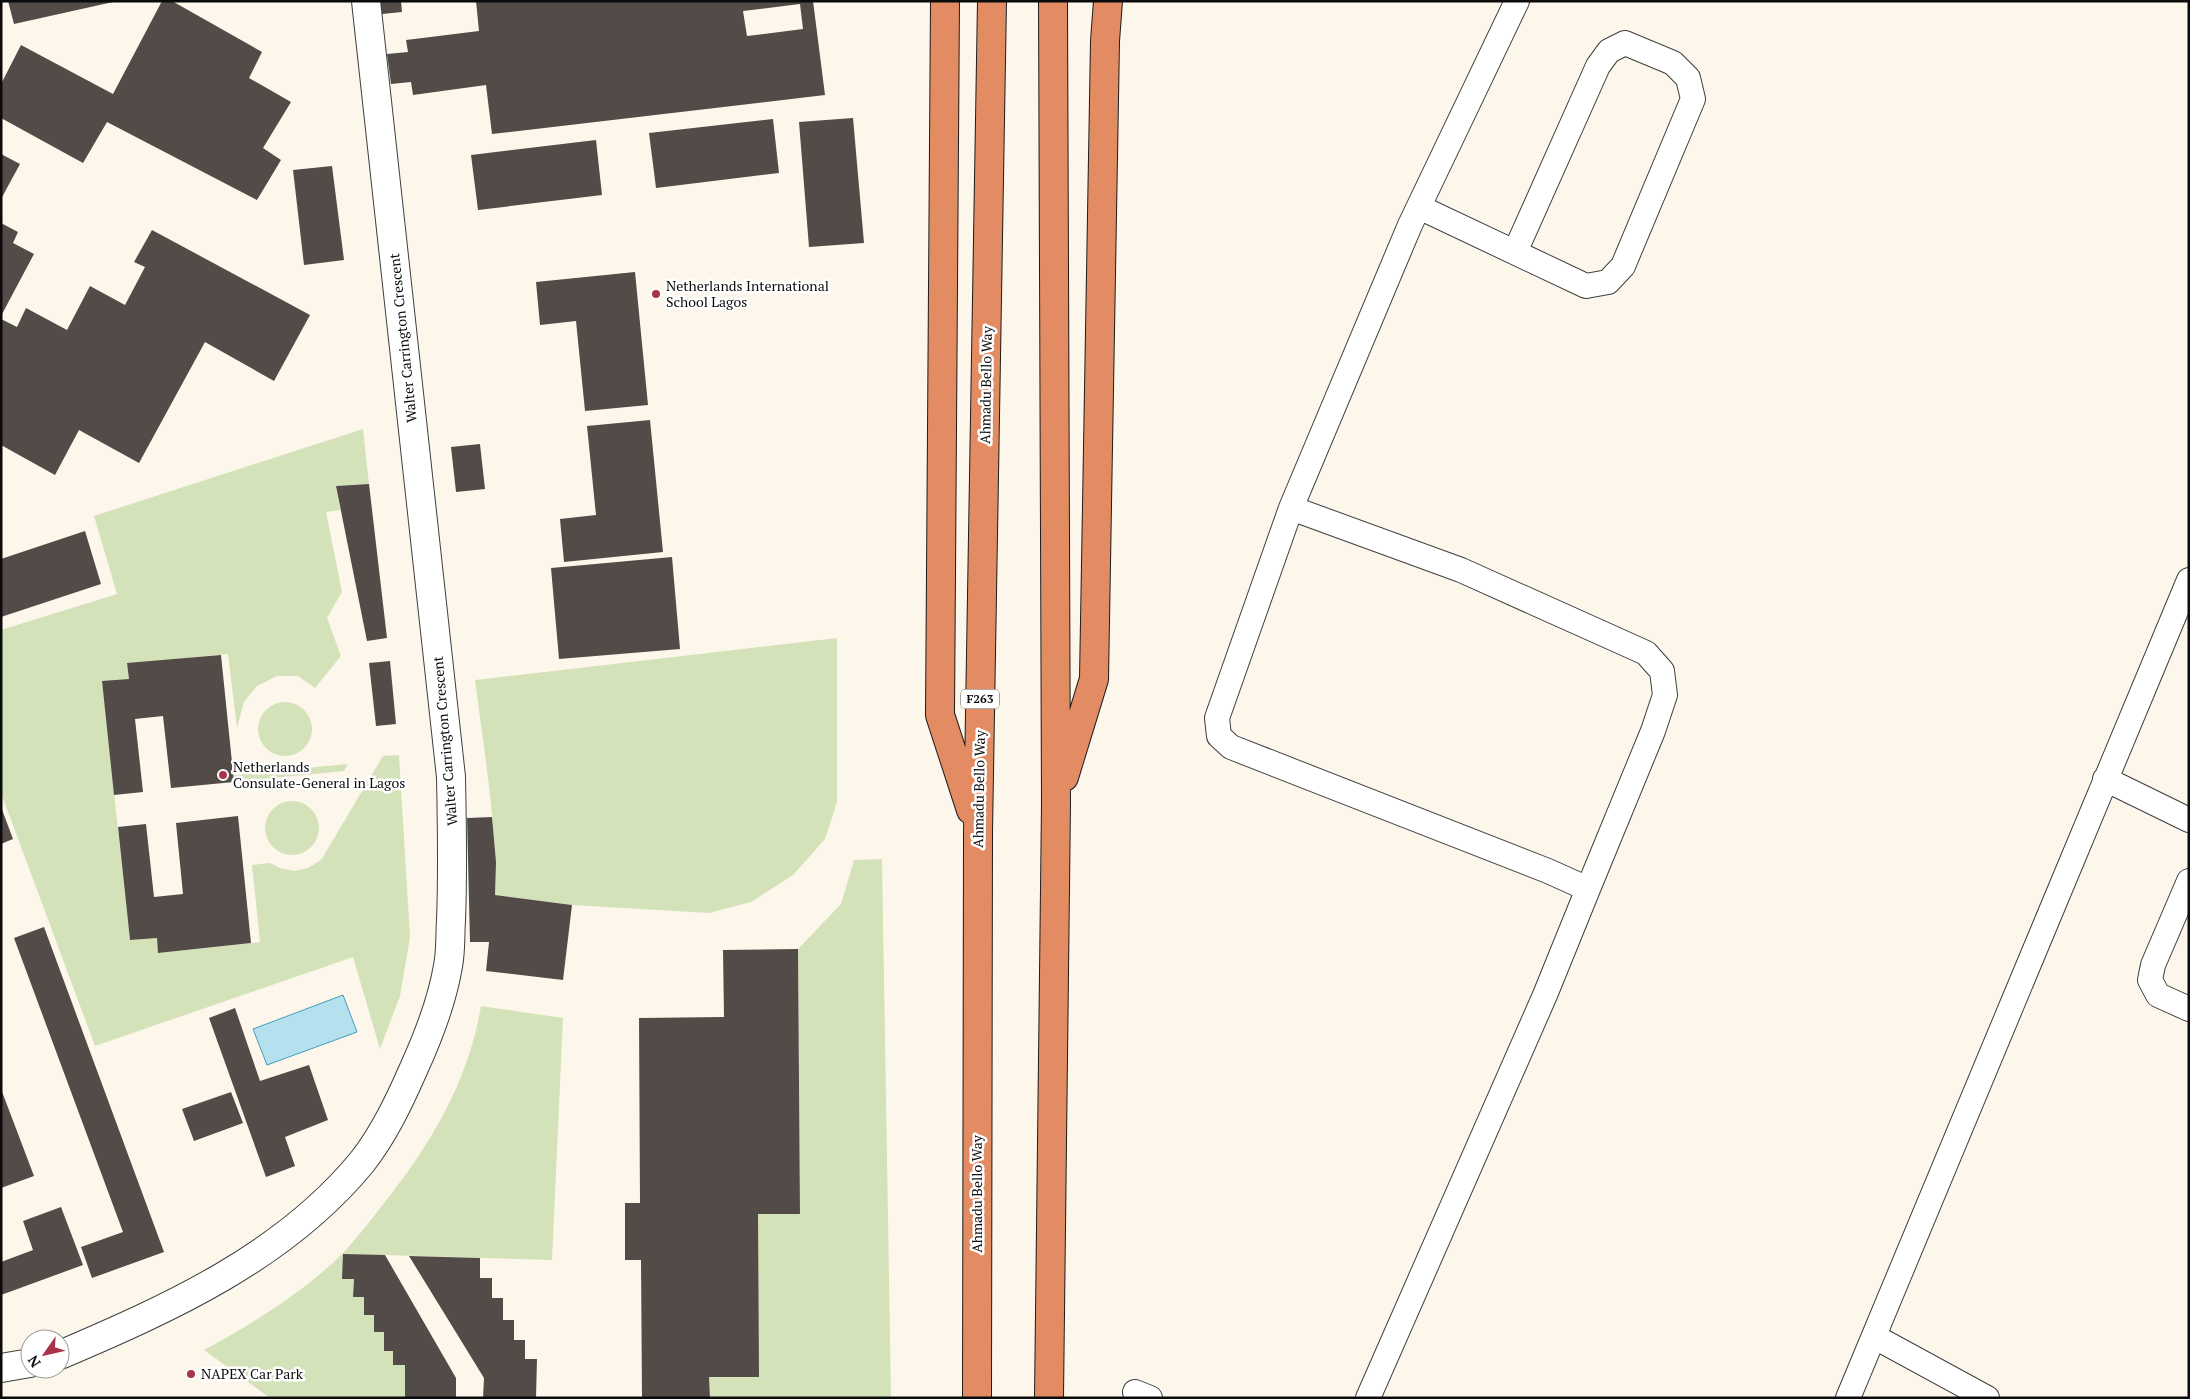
<svg xmlns="http://www.w3.org/2000/svg" width="2190" height="1399" viewBox="0 0 2190 1399" font-family="'PT Serif',serif">
<rect width="100%" height="100%" fill="#fdf7eb"/>
<path fill="#d4e2b9" d="M363,429L369,484L336,486L340,510L326,512L342,592L327,618L341,656L315,688L298,676H277L257,686L244,702L237,728L228,654L127,664L129,679L102,682L130,940L157,938L158,953L260,942L252,865L270,863L280,868L295,871L308,868L321,860L383,756L399,755L410,937L400,996L380,1049L353,957L95,1046L1,793V630L117,594L94,516Z
M837,638V802L825,839L793,875L751,902L709,913L572,905L495,895C497,823 484,751 475,680Z
M258 729a27 27 0 1 1 54 0a27 27 0 1 1-54 0Z
M348,764L344,771L234,782L233,775Z
M265 828a27 27 0 1 1 54 0a27 27 0 1 1-54 0Z
M882,859L891,1398H710L709,1377L758,1214L800,1213L798,949L841,904L854,860Z
M481,1006L563,1018L552,1260L385,1255L342,1279H354L353,1297H364V1315H374V1332H384V1350L393,1351V1365H405V1398H270L204,1350C252,1324 304,1292 343,1253C357,1238 371,1220 384,1203C431,1144 468,1082 481,1006Z"/>
<path fill="#b5e0ee" stroke="#459cbc" d="M343,995L357,1032L267,1065L253,1029Z"/>
<path fill="#524b48" fill-rule="evenodd" d="M8,1H113V2L14,24Z
M162,1H172L262,52L249,78L291,102L263,148L281,160L257,200L107,122L83,163L1,118V84L21,45L113,94Z
M380,1H401L402,12L382,14Z
M476,1H813L825,95L492,134L486,85L413,95L411,82L391,84L387,54L408,52L406,40L479,31ZM800,4L803,29L747,36L743,11Z
M853,118L864,243L809,247L799,122Z
M773,119L779,173L656,188L649,133Z
M596,140L602,195L478,210L471,155Z
M1,154L20,164L1,199Z
M332,166L344,260L304,265L293,170Z
M1,223L18,232L13,243L34,254L1,316Z
M152,230L310,315L274,381L205,342L139,463L79,430L55,475L1,445V319L17,327L26,308L67,330L90,286L125,305L145,267L134,262Z
M635,272L648,405L585,411L576,321L540,325L536,282Z
M650,420L663,552L564,562L560,519L596,515L587,426Z
M480,444L485,489L456,492L451,447Z
M369,484L387,638L367,641L336,486Z
M85,531L101,584L1,617V559Z
M672,557L680,649L559,659L551,568Z
M221,655L234,782L171,788L163,716L135,719L143,792L114,795L102,681L129,679L127,663Z
M390,661L396,724L376,726L369,663Z
M1,807L13,839L1,844Z
M238,816L251,943L158,953L157,938L130,940L118,827L146,824L154,897L183,894L176,823Z
M492,817L496,862L495,895L572,905L563,980L486,971L489,942H470L467,818Z
M44,927L164,1252L92,1278L81,1247L123,1232L14,938Z
M798,949L800,1214H758L759,1377H709L710,1398H642L641,1260H625V1203H640L639,1018L724,1017L723,950Z
M235,1008L260,1081L309,1065L328,1120L285,1137L295,1166L266,1177L209,1018Z
M1,1089L34,1176L1,1188Z
M231,1092L243,1123L194,1141L182,1109Z
M61,1207L83,1265L1,1295V1262L33,1250L23,1221Z
M343,1254L385,1255L456,1378V1398H405V1365H393V1351H384V1332H374V1315H364V1297H353L354,1279H342Z
M409,1256L480,1258V1278H492V1298H503V1320H514V1340H525V1359H537L536,1398H483L484,1378Z"/>
<g fill="none" stroke-linecap="round" stroke-linejoin="round">
<defs>
<path id="lane" d="M1419,207L1586,286L1608,282L1623,266L1693,99L1688,78L1673,63L1625,43L1609,51L1598,66L1515,252
M1291,508L1461,570L1646,653L1662,671L1665,695L1653,731L1588,889
M2105,779L2189,820
M2189,881L2153,965L2150,980L2158,995L2189,1009
M1875,1337L1987,1398
M1135,1392L1150,1398
M1368,1398L1545,995L1588,889L1548,871L1231,747L1219,736L1217,718L1291,508L1410,225L1517,1
M1848,1398L2189,580"/>
<path id="street" d="M60,1355C170,1308 284,1257 362,1162C384,1134 400,1100 414,1068C429,1035 442,1002 448,966C451,951 450,935 451,920C453,872 452,825 451,777L366,1
M1,1368L30,1363"/>
<path id="highway" d="M945,1L940,715L971,810
M1064,777L1094,679L1105,41L1108,1
M977,1398L978,832L992,1
M1049,1398L1056,803L1053,1"/>
</defs>
<use href="#lane" stroke="#3e3e3e" stroke-width="26"/>
<use href="#street" stroke="#3e3e3e" stroke-width="30"/>
<use href="#highway" stroke="#1c1c1c" stroke-width="30"/>
<use href="#lane" stroke="#fff" stroke-width="24"/>
<use href="#street" stroke="#fff" stroke-width="28"/>
<use href="#highway" stroke="#e38c63" stroke-width="28"/>
</g>
<g fill="#a93449" stroke="#fff" stroke-width="2">
<circle cx="656" cy="294" r="5"/>
<circle cx="223" cy="775" r="5"/>
<circle cx="191" cy="1374" r="5"/>
</g>
<g text-anchor="middle" stroke-width="5" stroke-linejoin="round" paint-order="stroke">
<rect fill="#fff" stroke="#545454" stroke-width="1" x="961" y="689.5" width="38" height="19" rx="4"/>
<g font-size="12" font-weight="bold" fill="#0b0b0b">
<text x="980" y="703">F263</text>
</g>
<g font-size="14" fill="#0b0b0b" stroke="#fff" text-anchor="start">
<text x="666" y="291">Netherlands International<tspan x="666" dy="16">School Lagos</tspan></text>
<text x="233" y="772">Netherlands<tspan x="233" dy="16">Consulate-General in Lagos</tspan></text>
<text x="201" y="1379">NAPEX Car Park</text>
</g>
<g font-size="14" fill="#0b0b0b" stroke="#fff">
<text transform="translate(403 338) rotate(-96)" y="5">Walter Carrington Crescent</text>
<text transform="translate(986 385) rotate(-89)" y="5">Ahmadu Bello Way</text>
<text transform="translate(445 741) rotate(-95)" y="5">Walter Carrington Crescent</text>
<text transform="translate(979 789) rotate(-89)" y="5">Ahmadu Bello Way</text>
<text transform="translate(977 1194) rotate(-90)" y="5">Ahmadu Bello Way</text>
</g>
</g>
<rect width="2190" height="1399" fill="none" stroke="#0b0b0b" stroke-width="5"/>
<g transform="translate(45 1354) rotate(236)"><circle r="24" fill="#ffffff" stroke="#9d9d9d"/>
<path d="M0-4L9 19L0 12L-9 19Z" fill="#a93449"/>
<text y="-8" font-size="14" font-weight="bold" text-anchor="middle" fill="#0b0b0b">N</text>
</g>
</svg>
